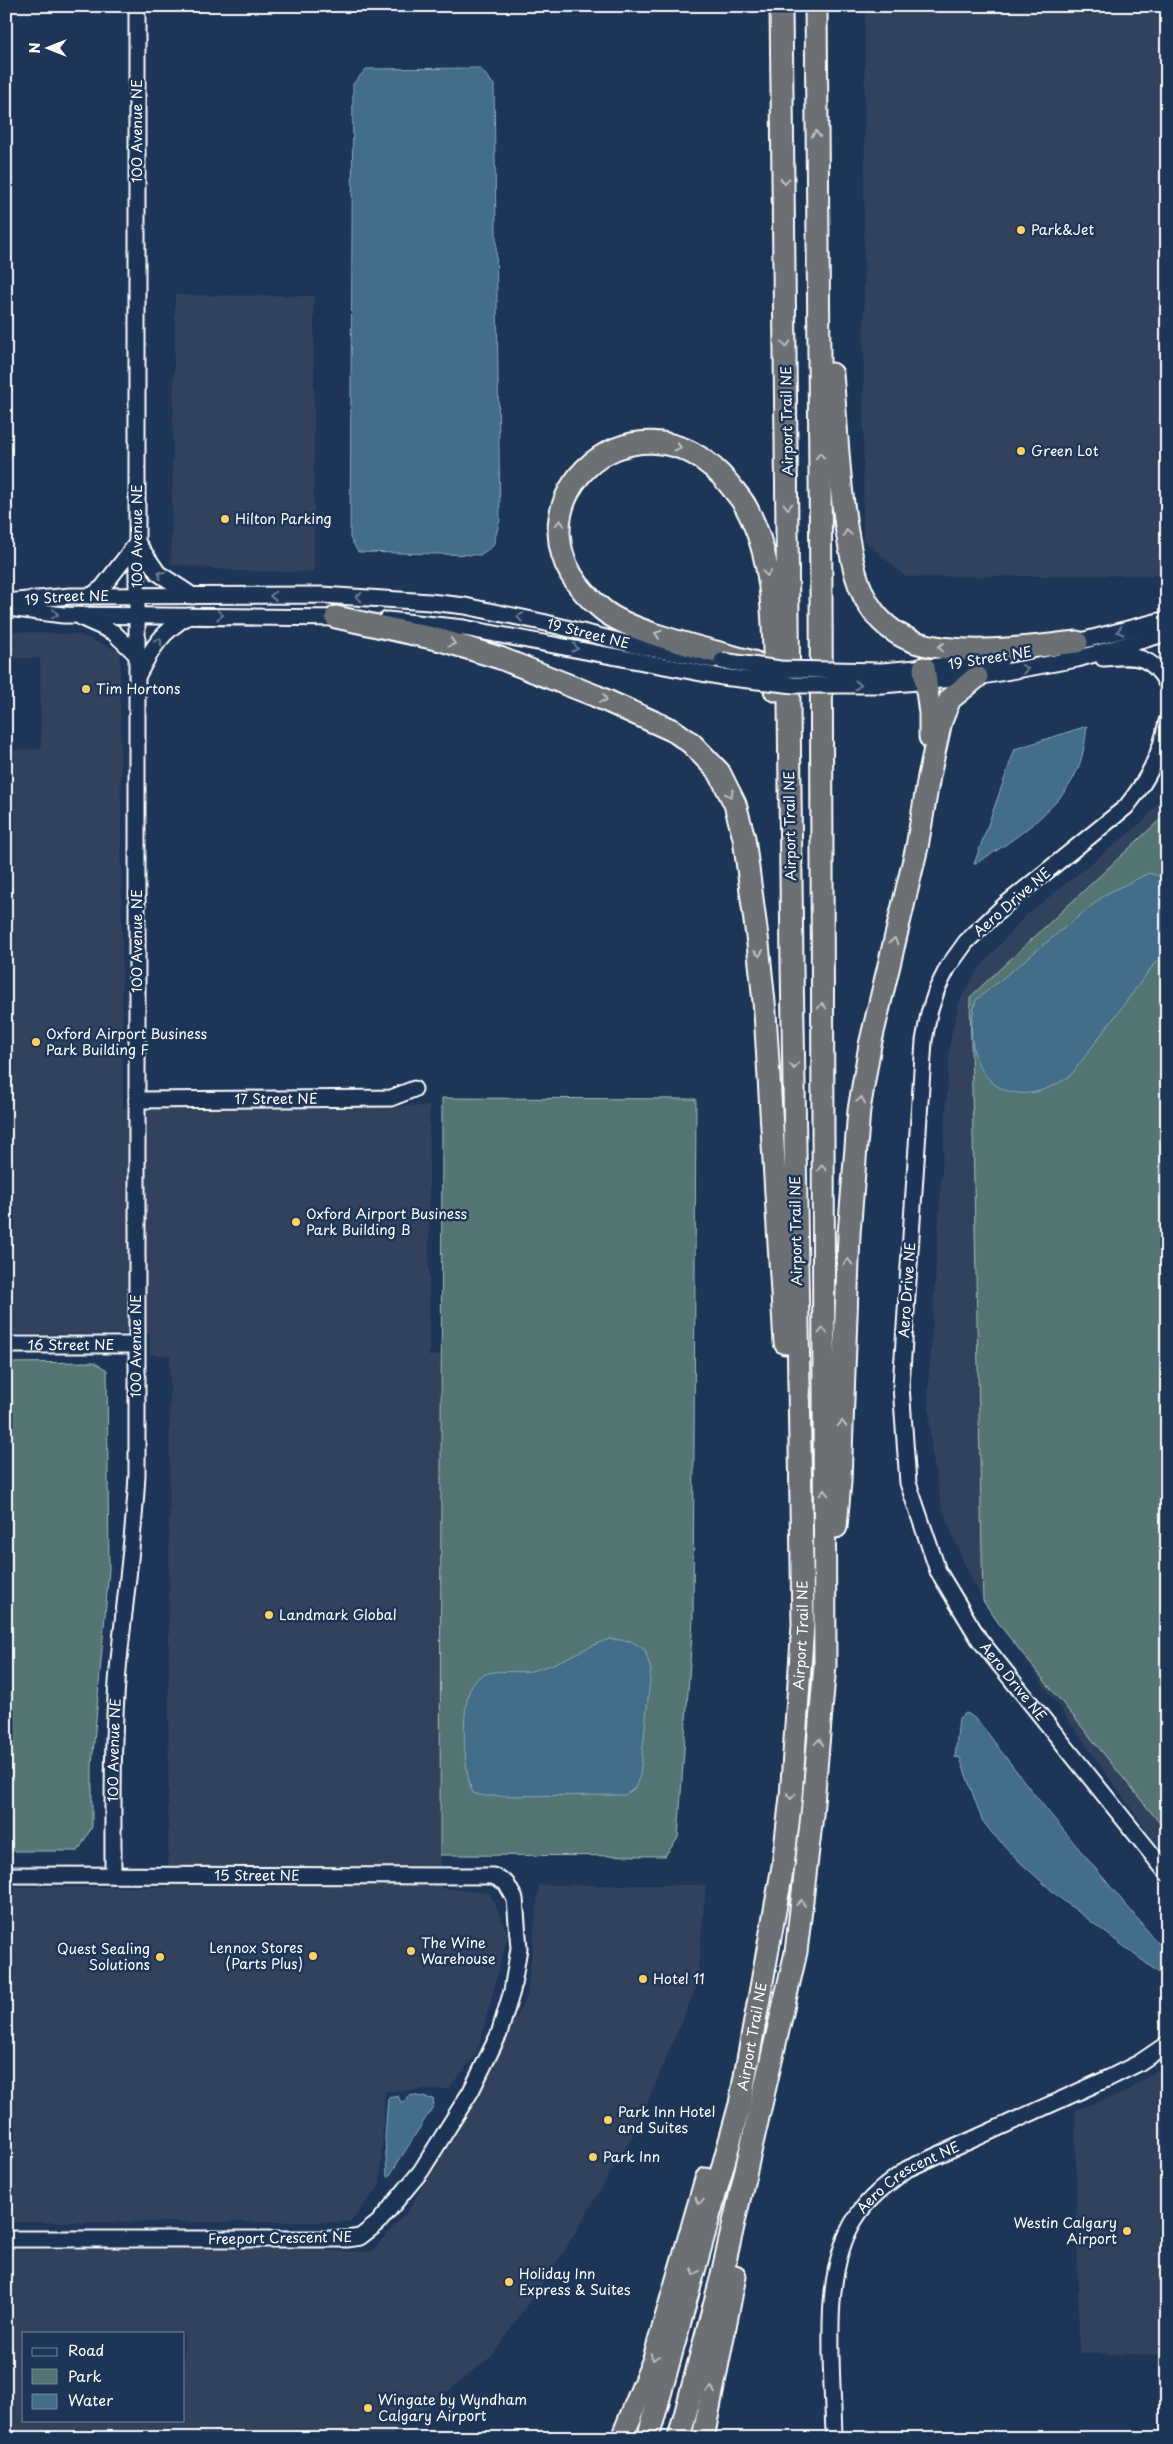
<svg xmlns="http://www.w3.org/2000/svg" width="1173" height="2444" viewBox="0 0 1173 2444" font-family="'Playpen Sans',sans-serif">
<rect width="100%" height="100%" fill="#1d3557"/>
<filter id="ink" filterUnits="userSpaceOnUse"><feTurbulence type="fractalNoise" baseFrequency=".02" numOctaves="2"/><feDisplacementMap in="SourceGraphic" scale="10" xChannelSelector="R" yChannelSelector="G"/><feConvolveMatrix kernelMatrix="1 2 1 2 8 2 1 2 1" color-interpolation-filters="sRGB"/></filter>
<g filter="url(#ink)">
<path fill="#30425c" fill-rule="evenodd" d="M865,6H1167V575L906,577L863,540Z
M175,295L314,296V572L235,571L171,564Z
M6,631L80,635L120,651L123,1108L429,1106V1356L441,1355V1888L490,1893L508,1934L477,2054L448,2089L385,2091L380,2185L350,2222H6V1887H168L170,1355H150V1334H6V750L41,749L40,658H6Z
M1167,790V1859L982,1599L964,1563L942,1508L931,1448L928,1393L950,1040L960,1000L977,971L1023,918L1145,820Z
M539,1885H706L697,1985L636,2130L565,2250L492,2356L389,2438H6V2250L265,2249L371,2252L410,2208L527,1997ZM24,2333H184V2420H24Z
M1167,2063V2355L1079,2353L1075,2110L1125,2093Z
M1080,2434V2438H849V2436Z"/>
<path fill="#547474" stroke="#aababa" d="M1167,813V1832L1005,1632L983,1601L970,997Z
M442,1098L696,1099L693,1619L678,1838L665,1856L440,1855Z
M94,1362L107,1370L109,1569L92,1765V1827L78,1851H6V1363Z"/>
<path fill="#436e89" stroke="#8ea8b8" d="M480,68L494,85L500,520L493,546L480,555L358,552L350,538L353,84L366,69Z
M1087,726C1085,743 1083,759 1075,775C1060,808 1006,847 974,864L1015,749Z
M1149,873L1166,878L1163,887L1167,897V947L1071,1075C1005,1123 956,1069 976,1000L1106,894Z
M609,1639L631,1641L645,1650L651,1670L640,1775L635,1788L625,1795L484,1796L473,1793C463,1773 459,1697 475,1681C489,1666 513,1674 531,1671C558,1665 583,1648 609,1639Z
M966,1713C979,1717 995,1744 1004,1755C1052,1819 1105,1879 1156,1941L1167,1949V1979L1060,1898L1022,1864L991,1832L982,1820L960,1758L955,1757L959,1718Z
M412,2095L433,2099L434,2105L390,2175L387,2177L385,2137L388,2098L398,2096L402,2104L408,2096Z"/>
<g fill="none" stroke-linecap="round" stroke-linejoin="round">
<defs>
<g id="minor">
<path d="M138,544L158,573L193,596"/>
<path d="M91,596L102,588L137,543"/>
<path id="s1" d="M6,602L70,596L322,595L430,602L465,606L542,622L638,646L713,660"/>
<path d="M8,608L63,615L344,618"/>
<path d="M82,618L113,632L137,655"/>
<path d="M387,620L464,628L722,677"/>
<path d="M1069,644L1167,619"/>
<path d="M1103,658C1134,656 1151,653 1167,684"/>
<path d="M882,671L962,664L1002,658"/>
<path d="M138,675C152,648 162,631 189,616"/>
<path d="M882,685L977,677L1077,659L1167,633"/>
<path id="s2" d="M1167,721C1161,755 1147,781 1126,807L1005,905L966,942L948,967L937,989L929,1013L924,1041L901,1386L908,1483L938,1571L979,1639L1167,1873"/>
<path id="s3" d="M137,1100L391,1098L414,1089"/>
<path id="s4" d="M6,1345H136"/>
<path id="s5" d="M6,1875L493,1876L506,1883L515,1899L519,1948L512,1991L499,2034L471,2091L421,2171L378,2223L360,2237L347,2239H6"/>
<path id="s6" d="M113,1875C113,1807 112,1738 118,1670C124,1605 134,1540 137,1474V6"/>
<path id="s7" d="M834,2438C833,2372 819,2272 857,2216C870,2196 889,2183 907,2169L1109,2078L1139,2063L1167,2044"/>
</g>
<g id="highway">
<path d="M832,374C837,428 838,479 847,532C852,560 856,588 873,611C884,626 900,637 918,643C968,657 1026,647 1077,642"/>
<path d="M336,617L441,640L500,658L596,696L674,731L691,743L719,772L735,804L744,838L758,944L765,1012L785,1343"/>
<path d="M756,663C717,651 632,634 603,610C484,515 634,370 729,484C735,492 743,500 747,509C776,563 773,630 775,690"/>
<path d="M924,668L930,713V737"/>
<path d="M836,1527L840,1482L849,1234L859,1110L870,1045L917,847L929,776L941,721L950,699L977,677"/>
<path d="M622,2438L654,2359L706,2179"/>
<path id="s8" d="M648,2438L740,2104L783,1866L791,1797L803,1625L792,965L781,6"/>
<path d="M679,2438L720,2283L796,1952L812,1815L825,1665L821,592L816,6"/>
<path d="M703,2438L735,2276"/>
</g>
</defs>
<use href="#minor" stroke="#fff" stroke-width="19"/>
<use href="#highway" stroke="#fff" stroke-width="25"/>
<use href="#minor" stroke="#1d3557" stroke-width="15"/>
<use href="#highway" stroke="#6c6f75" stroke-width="21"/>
<defs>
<path id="minor-bridge" d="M722,661L780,669L882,671
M722,677L794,685H882"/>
</defs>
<use href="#minor-bridge" stroke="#fff" stroke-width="19" stroke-linecap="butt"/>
<use href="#minor-bridge" stroke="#1d3557" stroke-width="15"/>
</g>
<defs><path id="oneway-chevron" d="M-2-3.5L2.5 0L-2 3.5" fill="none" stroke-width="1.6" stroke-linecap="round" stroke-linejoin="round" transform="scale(1.25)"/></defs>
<g stroke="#bdbec1">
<use href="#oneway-chevron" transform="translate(816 134) rotate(-90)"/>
<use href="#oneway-chevron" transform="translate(785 181) rotate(89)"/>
<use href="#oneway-chevron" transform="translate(786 344) rotate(89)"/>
<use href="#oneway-chevron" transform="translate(678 447) rotate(17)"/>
<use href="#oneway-chevron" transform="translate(820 456) rotate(-91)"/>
<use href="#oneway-chevron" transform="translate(788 506) rotate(89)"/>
<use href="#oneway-chevron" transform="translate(560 523) rotate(-87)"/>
<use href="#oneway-chevron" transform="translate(847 533) rotate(-100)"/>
<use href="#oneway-chevron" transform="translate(767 573) rotate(82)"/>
<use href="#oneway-chevron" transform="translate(658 634) rotate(-162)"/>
<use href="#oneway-chevron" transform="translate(452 643) rotate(17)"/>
<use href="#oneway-chevron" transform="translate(941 647) rotate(-173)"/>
<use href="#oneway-chevron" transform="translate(604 699) rotate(23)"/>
<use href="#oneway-chevron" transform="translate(730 794) rotate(63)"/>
<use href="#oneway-chevron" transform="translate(894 941) rotate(-77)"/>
<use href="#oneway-chevron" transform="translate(759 953) rotate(84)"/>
<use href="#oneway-chevron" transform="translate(822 1006) rotate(-90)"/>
<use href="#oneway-chevron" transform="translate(794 1066) rotate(89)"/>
<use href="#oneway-chevron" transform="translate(861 1100) rotate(-81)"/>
<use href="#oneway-chevron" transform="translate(822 1168) rotate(-90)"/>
<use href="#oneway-chevron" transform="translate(848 1262) rotate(-88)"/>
<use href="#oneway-chevron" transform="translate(823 1331) rotate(-90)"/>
<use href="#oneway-chevron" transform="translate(842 1424) rotate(-88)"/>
<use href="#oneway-chevron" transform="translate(824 1493) rotate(-90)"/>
<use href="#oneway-chevron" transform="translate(819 1742) rotate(-85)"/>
<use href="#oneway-chevron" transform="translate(791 1796) rotate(95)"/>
<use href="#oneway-chevron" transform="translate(801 1903) rotate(-83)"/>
<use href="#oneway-chevron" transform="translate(699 2201) rotate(106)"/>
<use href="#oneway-chevron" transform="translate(695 2272) rotate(106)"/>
<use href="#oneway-chevron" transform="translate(654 2357) rotate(108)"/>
<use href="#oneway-chevron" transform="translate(711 2390) rotate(-79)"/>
</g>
<g stroke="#6c7c92">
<use href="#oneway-chevron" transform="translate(161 574) rotate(-141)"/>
<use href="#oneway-chevron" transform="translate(273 596) rotate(179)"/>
<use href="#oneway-chevron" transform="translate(359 597) rotate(-177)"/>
<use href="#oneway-chevron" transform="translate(55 614) rotate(7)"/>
<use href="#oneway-chevron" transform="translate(220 615) rotate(1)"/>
<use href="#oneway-chevron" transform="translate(520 617) rotate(-169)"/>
<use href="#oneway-chevron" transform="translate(1120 631) rotate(166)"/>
<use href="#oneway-chevron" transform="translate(159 641) rotate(-54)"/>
<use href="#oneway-chevron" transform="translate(575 648) rotate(12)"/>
<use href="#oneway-chevron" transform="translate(1025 669) rotate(-10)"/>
<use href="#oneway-chevron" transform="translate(858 685)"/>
</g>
</g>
<g fill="#ffd166" stroke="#1d3557" stroke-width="2">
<circle cx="1021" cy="230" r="5"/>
<circle cx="1021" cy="451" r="5"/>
<circle cx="225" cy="519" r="5"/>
<circle cx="86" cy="689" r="5"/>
<circle cx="36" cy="1042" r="5"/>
<circle cx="296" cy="1222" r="5"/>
<circle cx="269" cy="1615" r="5"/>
<circle cx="411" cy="1951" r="5"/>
<circle cx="313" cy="1956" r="5"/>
<circle cx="160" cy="1957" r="5"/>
<circle cx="643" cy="1979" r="5"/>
<circle cx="608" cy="2120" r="5"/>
<circle cx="593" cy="2157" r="5"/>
<circle cx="1127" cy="2231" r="5"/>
<circle cx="509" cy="2282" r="5"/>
<circle cx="368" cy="2408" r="5"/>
</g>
<g text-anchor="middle" stroke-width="5" stroke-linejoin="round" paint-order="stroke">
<g font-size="14" fill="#fff" stroke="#1d3557">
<text transform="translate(137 131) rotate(-90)" y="5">100 Avenue NE</text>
<text transform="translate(787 421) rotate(-91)" y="5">Airport Trail NE</text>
<text transform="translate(137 536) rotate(-90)" y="5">100 Avenue NE</text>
<text dy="5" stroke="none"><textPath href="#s1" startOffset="61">19 Street NE</textPath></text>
<text dy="5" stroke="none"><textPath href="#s1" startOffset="586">19 Street NE</textPath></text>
<text transform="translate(990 658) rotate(-9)" y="5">19 Street NE</text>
<text transform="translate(790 826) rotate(-91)" y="5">Airport Trail NE</text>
<text transform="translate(1012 902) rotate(-41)" y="5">Aero Drive NE</text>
<text transform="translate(137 941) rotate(-90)" y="5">100 Avenue NE</text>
<text dy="5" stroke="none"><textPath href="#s3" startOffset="139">17 Street NE</textPath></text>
<text transform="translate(796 1231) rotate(-91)" y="5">Airport Trail NE</text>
<text transform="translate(907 1290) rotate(-86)" y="5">Aero Drive NE</text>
<text dy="5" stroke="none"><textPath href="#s4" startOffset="65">16 Street NE</textPath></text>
<text transform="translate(136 1346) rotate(-90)" y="5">100 Avenue NE</text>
<text dy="5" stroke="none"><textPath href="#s8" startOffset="820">Airport Trail NE</textPath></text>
<text dy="5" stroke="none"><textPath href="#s2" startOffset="1085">Aero Drive NE</textPath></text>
<text dy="5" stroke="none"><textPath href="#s6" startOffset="125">100 Avenue NE</textPath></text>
<text dy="5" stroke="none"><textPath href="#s5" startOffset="251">15 Street NE</textPath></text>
<text dy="5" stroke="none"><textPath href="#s8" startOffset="415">Airport Trail NE</textPath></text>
<text dy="5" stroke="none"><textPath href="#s7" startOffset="292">Aero Crescent NE</textPath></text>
<text transform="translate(280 2238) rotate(-1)" y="5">Freeport Crescent NE</text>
</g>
<g font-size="14" fill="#fff" stroke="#1d3557" text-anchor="start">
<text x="1031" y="235">Park&amp;Jet</text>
<text x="1031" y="456">Green Lot</text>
<text x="235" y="524">Hilton Parking</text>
<text x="96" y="694">Tim Hortons</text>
<text x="46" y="1039">Oxford Airport Business<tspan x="46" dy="16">Park Building F</tspan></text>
<text x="306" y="1219">Oxford Airport Business<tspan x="306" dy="16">Park Building B</tspan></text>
<text x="279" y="1620">Landmark Global</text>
<text x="421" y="1948">The Wine<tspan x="421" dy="16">Warehouse</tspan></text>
<text x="303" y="1953" text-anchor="end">Lennox Stores<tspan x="303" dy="16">(Parts Plus)</tspan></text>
<text x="150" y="1954" text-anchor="end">Quest Sealing<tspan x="150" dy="16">Solutions</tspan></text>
<text x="653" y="1984">Hotel 11</text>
<text x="618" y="2117">Park Inn Hotel<tspan x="618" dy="16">and Suites</tspan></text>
<text x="603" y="2162">Park Inn</text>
<text x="1117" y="2228" text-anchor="end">Westin Calgary<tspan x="1117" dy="16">Airport</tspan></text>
<text x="519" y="2279">Holiday Inn<tspan x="519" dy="16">Express &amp; Suites</tspan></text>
<text x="378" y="2405">Wingate by Wyndham<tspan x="378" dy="16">Calgary Airport</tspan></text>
</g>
</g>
<rect width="1173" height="2444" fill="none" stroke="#1d3557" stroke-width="25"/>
<rect x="12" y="12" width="1148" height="2419" fill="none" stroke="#fff" stroke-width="2" filter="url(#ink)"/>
<rect x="22" y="2332" width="162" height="90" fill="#1d3557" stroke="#77869a"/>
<rect x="32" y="2348" width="25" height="8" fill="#1d3557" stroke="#77869a"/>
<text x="68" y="2356" font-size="15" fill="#ffffff">Road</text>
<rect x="32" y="2369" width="25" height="15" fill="#547474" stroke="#77869a"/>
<text x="68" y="2382" font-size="15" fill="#ffffff">Park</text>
<rect x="32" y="2394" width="25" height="15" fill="#436e89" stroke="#77869a"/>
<text x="68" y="2406" font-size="15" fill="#ffffff">Water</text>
<g transform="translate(48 48) rotate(270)" stroke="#1d3557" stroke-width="4" paint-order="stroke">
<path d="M0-4L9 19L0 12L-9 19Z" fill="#ffffff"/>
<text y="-8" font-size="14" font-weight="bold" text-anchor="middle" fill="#ffffff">N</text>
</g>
</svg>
